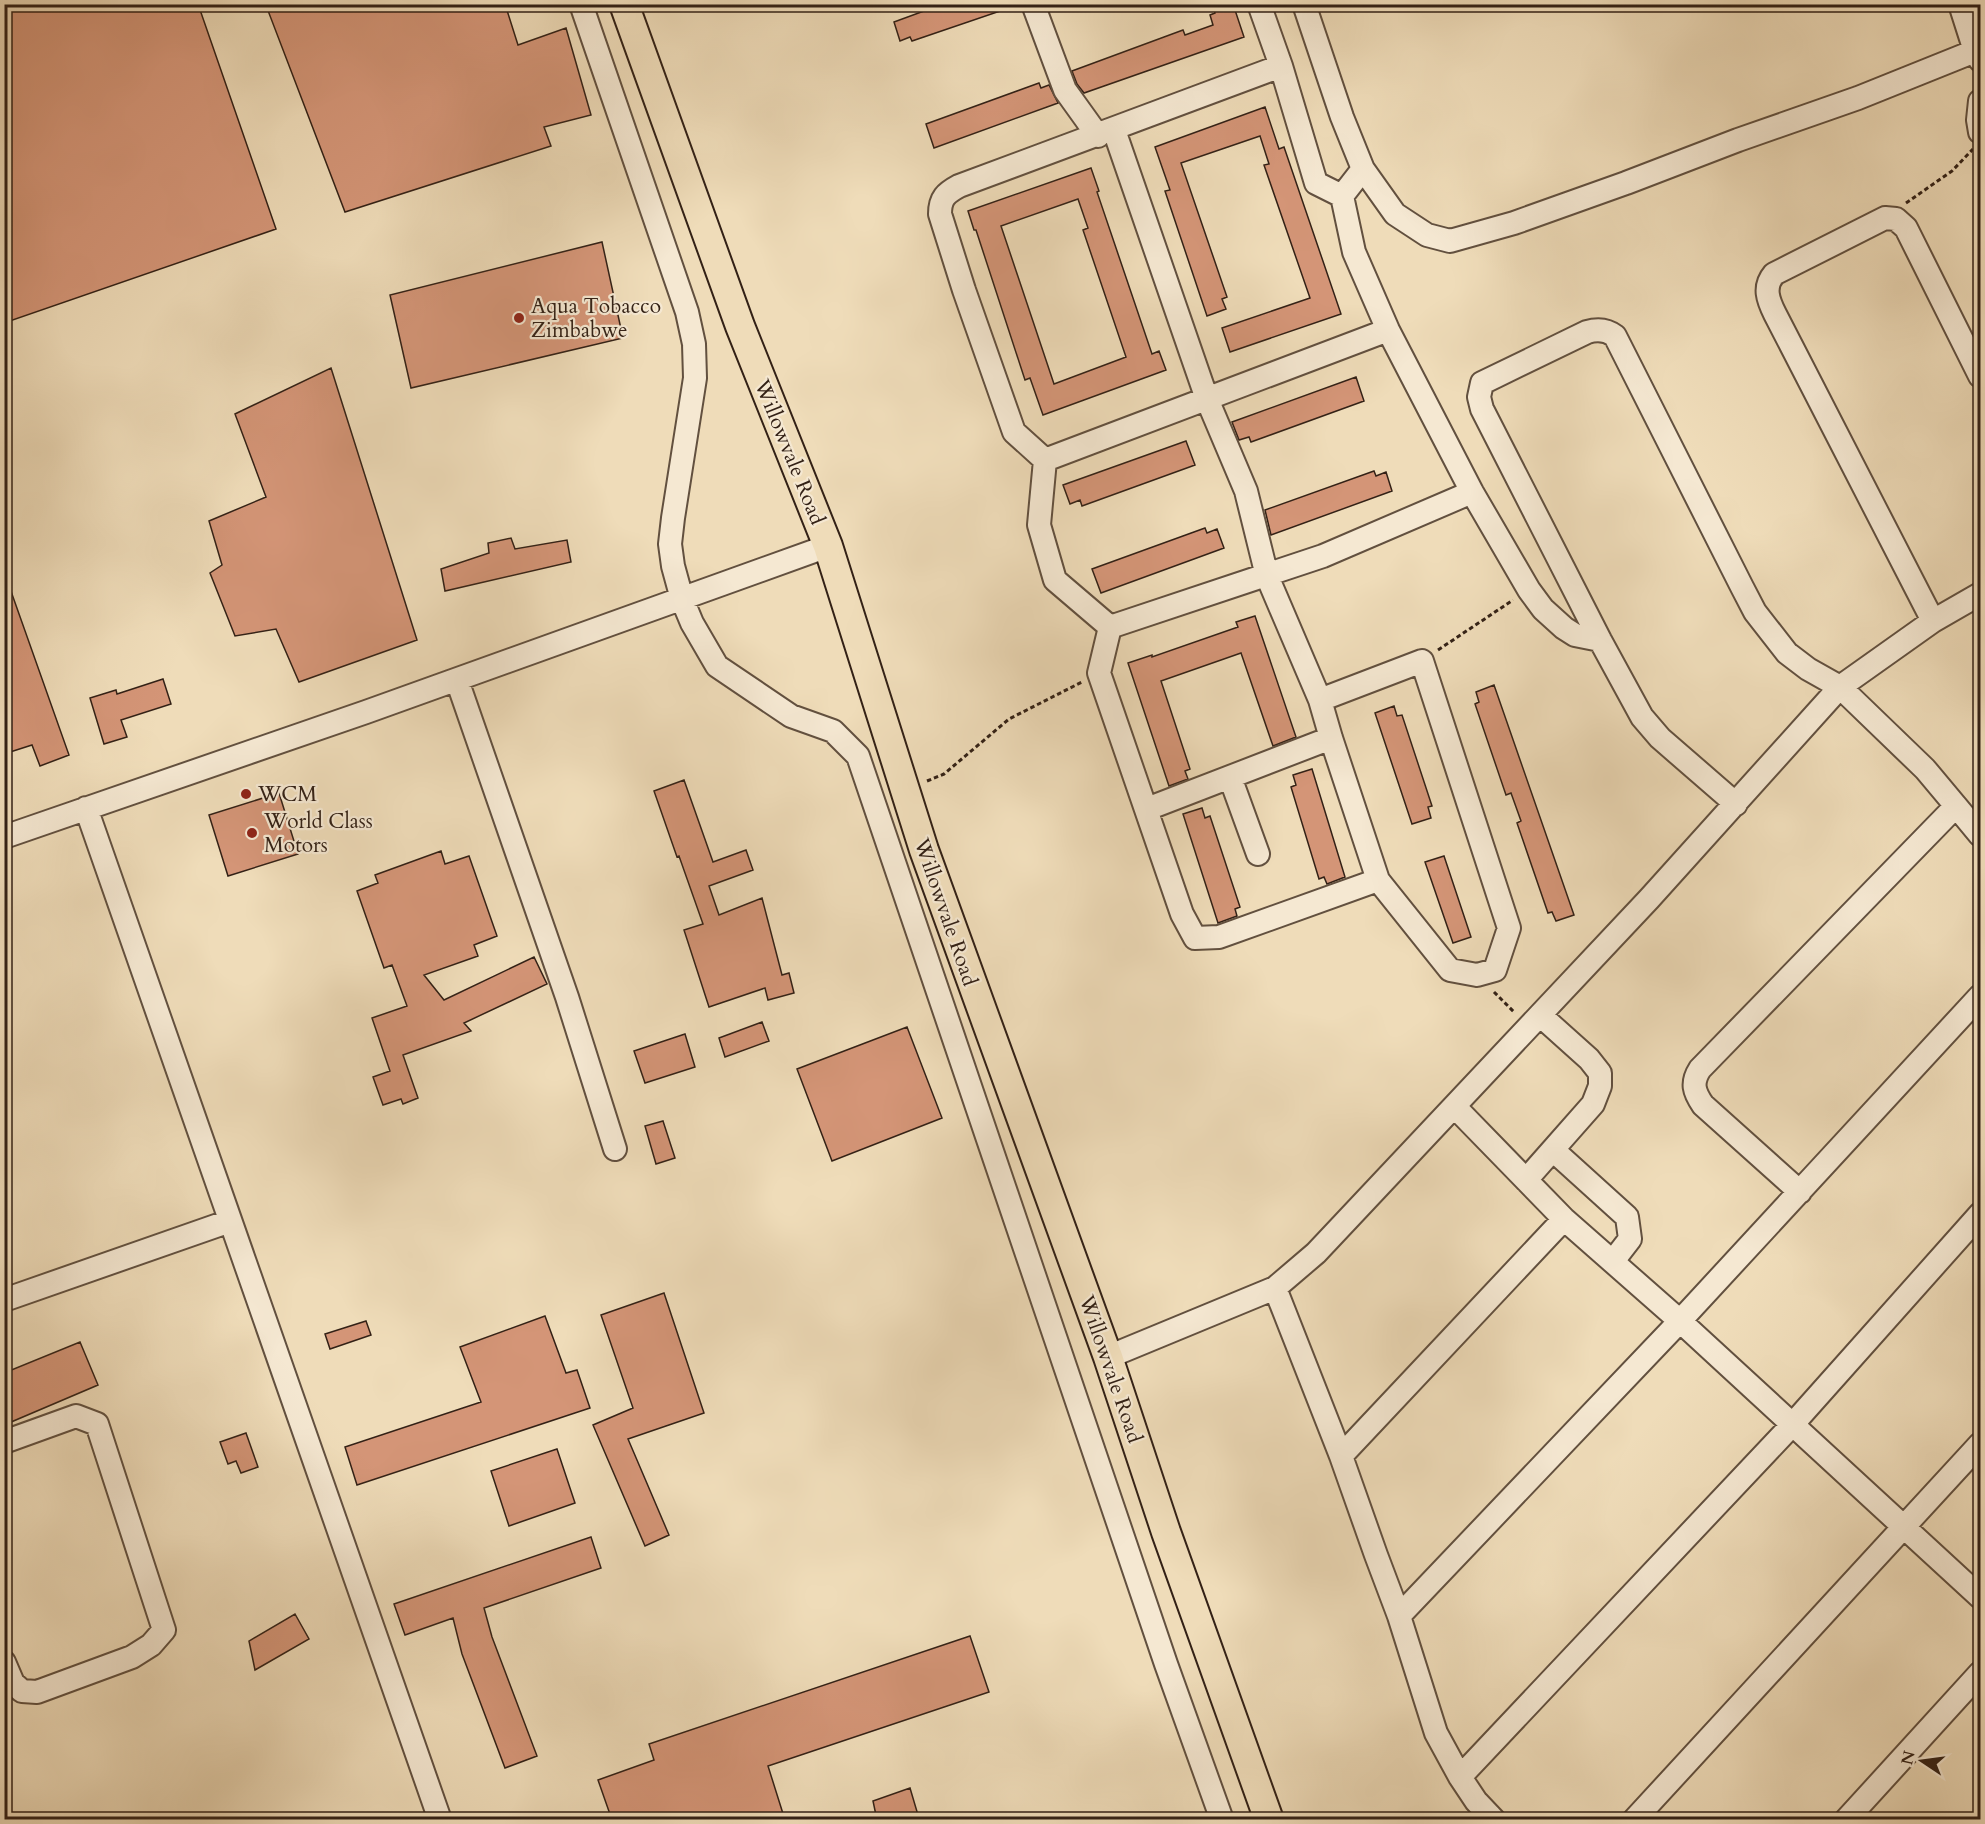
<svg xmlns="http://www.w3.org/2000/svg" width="1985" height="1824" viewBox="0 0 1985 1824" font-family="Cardo,serif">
<rect width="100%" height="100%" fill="#efdcb9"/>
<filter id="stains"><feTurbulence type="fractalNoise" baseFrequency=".00333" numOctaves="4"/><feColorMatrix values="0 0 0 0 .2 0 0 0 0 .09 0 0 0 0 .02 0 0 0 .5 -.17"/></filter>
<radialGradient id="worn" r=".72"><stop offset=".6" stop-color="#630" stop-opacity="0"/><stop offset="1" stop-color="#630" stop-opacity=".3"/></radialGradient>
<path fill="#d49577" stroke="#332116" stroke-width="1.5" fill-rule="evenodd" d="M4,4H198L276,229L4,323Z
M276,4H505L518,45L566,28L591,115L544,127L551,146L345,212L267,8Z
M943,4H1012V7L912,41L910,37L900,41L894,22Z
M1212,4H1233L1244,37L1084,93L1077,84L1072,71L1183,30L1185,35L1213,25L1210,15L1215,13Z
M1039,83L1041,88L1049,85L1058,103L934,148L926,124Z
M1265,107L1279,149L1284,147L1341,314L1230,352L1222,328L1310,298L1264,165L1269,164L1260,136L1181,163L1227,297L1222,299L1226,309L1207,316L1165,191L1170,190L1155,147Z
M1091,168L1099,191L1097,192L1152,354L1159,351L1166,370L1043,415L1030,378L1025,380L976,230H974L968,211ZM1078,199L1088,228L1083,230L1126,357L1054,384L1001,226Z
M602,242L623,338L411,388L390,295Z
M331,368L417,640L299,682L276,629L235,636L210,573L222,565L209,521L266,497L235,414Z
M1356,377L1364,401L1251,442L1249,437L1239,440L1232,422Z
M1186,441L1195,465L1082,506L1080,500L1070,504L1063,485Z
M1374,471L1376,476L1386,472L1392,491L1271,535L1265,510Z
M1205,528L1207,533L1217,529L1224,548L1101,593L1092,569Z
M511,538L515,549L567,540L571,562L445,591L441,569L489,553L488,543Z
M7,580L69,755L40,766L32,745L4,754V581Z
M1255,616L1296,737L1273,746L1241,653L1161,681L1190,769L1185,771L1188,779L1169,786L1128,663L1152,655V657L1238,627L1236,622Z
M163,679L171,704L121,720L127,737L104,744L90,698L116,690L117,694Z
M1494,685L1574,915L1556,921L1552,912L1548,913L1517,823L1521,821L1511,793L1506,795L1475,704L1479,702L1476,692Z
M1394,706L1397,716L1402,715L1432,806L1428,807L1431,818L1412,824L1375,713Z
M1312,769L1345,877L1327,884L1324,877L1319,879L1291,787L1296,785L1293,775Z
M684,780L713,862L746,850L753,870L709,886L719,915L762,898L782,975L789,973L794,993L768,1000L765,988L709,1007L684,930L703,924L679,856L677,857L654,791Z
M279,793L298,854L228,876L209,815Z
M1202,808L1205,818L1210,816L1240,907L1235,909L1237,916L1218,923L1183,814Z
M441,851L445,864L469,856L497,936L474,945L478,956L424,975L444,1000L534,957L547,984L464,1023L471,1031L403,1055L418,1098L403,1104L401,1099L383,1105L373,1077L390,1071L372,1018L407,1006L392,965L384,968L357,891L378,883L375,875Z
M1444,856L1471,937L1453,943L1425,862Z
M762,1022L769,1041L725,1057L719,1038Z
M907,1027L942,1118L832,1161L797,1069Z
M685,1034L695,1067L645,1083L634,1051Z
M663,1121L675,1158L656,1164L645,1126Z
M664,1293L704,1413L628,1439L669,1535L645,1546L593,1425L633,1408L601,1315Z
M545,1316L566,1373L577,1370L590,1408L357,1485L345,1447L481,1402L460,1347Z
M366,1321L371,1335L330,1349L325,1334Z
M80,1342L98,1385L4,1425V1373Z
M246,1433L258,1467L241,1473L236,1461L228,1464L220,1442Z
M557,1449L575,1503L509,1526L491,1471Z
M591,1537L601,1568L484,1608L492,1637L537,1756L505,1768L462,1654L453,1618L405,1635L394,1604Z
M295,1614L309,1639L255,1670L249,1641Z
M970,1636L989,1692L768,1766L785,1820H612L598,1780L654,1760L649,1744Z
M910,1788L918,1815L905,1820H877L873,1801Z"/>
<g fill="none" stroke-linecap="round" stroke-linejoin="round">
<defs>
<path id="minor" d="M581,4L687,312L694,344L695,378L673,518L670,544L673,566L682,599L692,623L717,666L791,716L833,731L858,756L1166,1664L1222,1820
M1033,4L1065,90L1098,136
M1259,4L1281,66L1316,183L1342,196
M1304,4L1342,117L1363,169L1395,214L1427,235L1450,241L1514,223L1626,183L1738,140L1858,98L1975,51
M1960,4L1975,51L1980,60
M1980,101L1978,120L1980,132
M1114,130L1207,399L1246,491L1267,576L1320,700L1331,738L1378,880L1450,970L1477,975L1495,970L1509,928L1422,661L1320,700
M1363,169L1342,196L1354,252L1388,330L1472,492L1529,590L1543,609L1564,628L1575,635L1600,640
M1045,460L1388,330
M1933,621L1775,314C1768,300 1763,287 1774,274L1885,218L1896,219L1906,228L1980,376
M1110,627L1055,580L1039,525L1045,460L1014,432L964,290L940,214C940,198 946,193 959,186L1281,66
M457,680L567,997L615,1149
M1230,777L1258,854
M1736,804L1660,738L1642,717L1600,640L1482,409L1479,397L1482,383L1587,332C1597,329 1606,329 1615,336L1742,587L1755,612L1787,653L1808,669L1840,687L1925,769L1956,806
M86,808L440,1820
M1147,809L1331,738
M4,837L366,712L828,546
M1378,880L1219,937L1195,938L1182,914L1099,673L1110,627L1323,556L1472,492
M1455,1107L1564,1219L1680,1321L1980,1597
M1553,1150L1627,1217L1630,1239L1613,1261
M1526,1180L1593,1104L1600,1086V1073L1589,1059L1540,1015
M1800,1192L1703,1105C1694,1092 1691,1083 1700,1069L1956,806L1980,835
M1275,1288L1341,1456L1376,1555L1399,1616L1436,1733L1460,1777L1476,1801L1494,1820
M4,1300L230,1221
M1108,1357L1275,1288L1316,1253L1649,899L1840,687L1933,621L1980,594
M4,1442L76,1416L97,1424L164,1630L151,1645L132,1657L37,1692L22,1691L13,1683L4,1662
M1341,1456L1564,1219
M1399,1616L1680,1321L1980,996
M1460,1777L1792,1425L1980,1214
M1634,1820L1980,1444
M1846,1820L1980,1673"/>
<path id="major" d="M624,4L740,326L828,546L924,850L1108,1357L1166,1532L1269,1820"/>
</defs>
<use href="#minor" stroke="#62503f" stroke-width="26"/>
<use href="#major" stroke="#332116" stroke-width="32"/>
<path stroke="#332116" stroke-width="3" stroke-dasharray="4.5 3" stroke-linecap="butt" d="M1906,203L1952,171L1973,149
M1438,650L1513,600
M927,781L944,774L1009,719L1082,682
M1494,992L1515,1013"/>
<use href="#minor" stroke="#f5e8d2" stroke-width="22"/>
<use href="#major" stroke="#efdcb9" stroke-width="28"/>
</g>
<g fill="#8f2418" stroke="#f5e8d2" stroke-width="2">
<circle cx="519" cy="318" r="6"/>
<circle cx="246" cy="794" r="6"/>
<circle cx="252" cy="833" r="6"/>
</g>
<g text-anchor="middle" stroke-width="4.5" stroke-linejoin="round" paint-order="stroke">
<g font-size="21" fill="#332116" stroke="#f5e8d2" text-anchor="start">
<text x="531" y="313">Aqua Tobacco<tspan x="531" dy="24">Zimbabwe</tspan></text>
<text x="258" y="801">WCM</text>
<text x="264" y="828">World Class<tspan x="264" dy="24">Motors</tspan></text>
</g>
<g font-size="21" fill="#332116" stroke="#f5e8d2">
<text transform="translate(790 452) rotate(68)" y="7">Willowvale Road</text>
<text transform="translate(946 912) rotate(71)" y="7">Willowvale Road</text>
<text transform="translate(1111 1369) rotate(71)" y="7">Willowvale Road</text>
</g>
</g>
<rect width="1985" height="1824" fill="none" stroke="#efdcb9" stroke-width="24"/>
<rect x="6" y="6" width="1973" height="1812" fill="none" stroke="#332116" stroke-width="3"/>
<rect x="12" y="12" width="1961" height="1800" fill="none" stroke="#332116" stroke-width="1.5"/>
<g transform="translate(1922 1761) rotate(283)" stroke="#f5e8d2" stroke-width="4.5" paint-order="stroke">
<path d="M0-4.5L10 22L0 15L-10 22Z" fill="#332116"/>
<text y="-9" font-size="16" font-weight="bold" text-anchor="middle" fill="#332116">N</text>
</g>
<rect width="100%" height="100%" filter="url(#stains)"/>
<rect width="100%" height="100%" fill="url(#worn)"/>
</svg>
